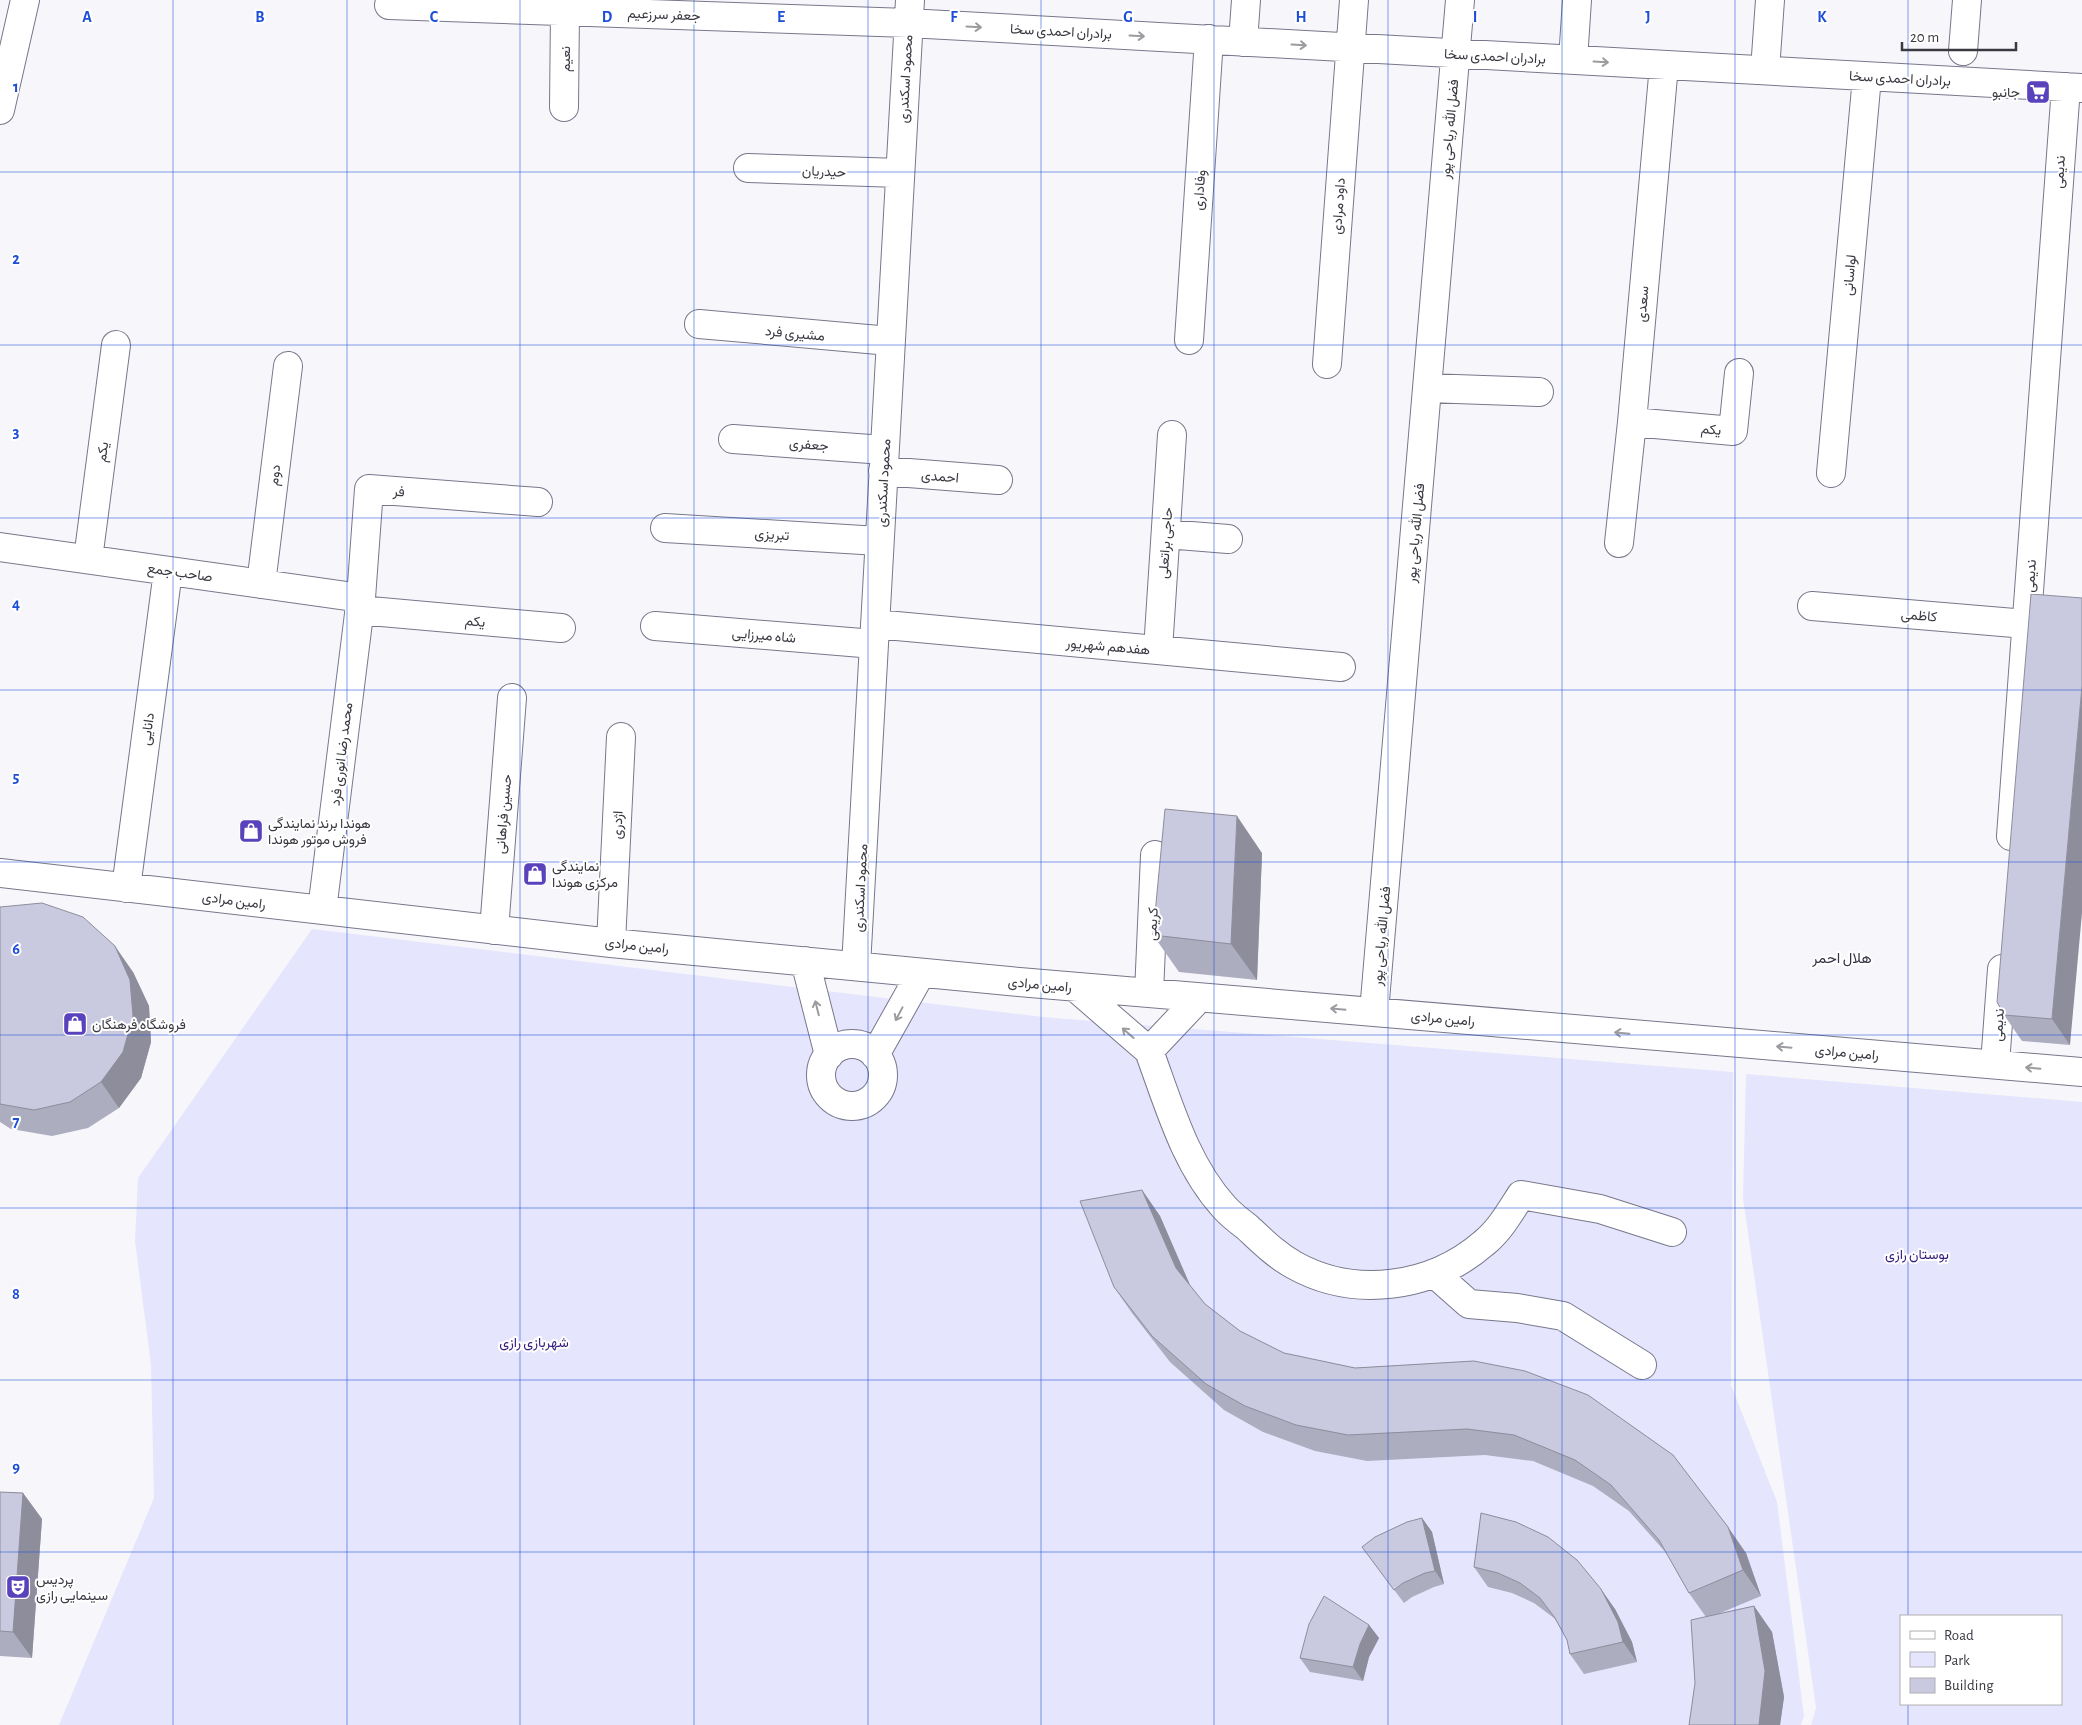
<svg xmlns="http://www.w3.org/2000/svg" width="2082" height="1725" viewBox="0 0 2082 1725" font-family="'Alegreya Sans',Vazirmatn,sans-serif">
<rect width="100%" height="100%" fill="#f7f7fb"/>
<path fill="#e5e5fd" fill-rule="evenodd" d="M312,929L1043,1017L1733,1072L1731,1385L1777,1502L1804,1716L1801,1725H59L154,1498L151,1365L135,1241L138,1178Z
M1746,1074L2082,1102V1725H1811L1816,1708L1743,1198ZM1901,1616H2061V1704H1901Z"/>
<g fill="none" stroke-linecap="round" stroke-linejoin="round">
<defs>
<path id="minor" d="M389,5L908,23L2082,88
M1243,42L1246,0
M1963,51L1967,0
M1573,60L1577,0
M1765,70L1770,0
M564,107L565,11
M0,110L25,0
M748,168L900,173
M699,324L890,341
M1189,340L1209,39
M1327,364L1354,0
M1427,388L1539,392
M1632,422L1733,431L1739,373
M733,439L884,450
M883,471L998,480
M1831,473L1867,77
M665,528L879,541
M1166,534L1228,539
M1619,543L1632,422L1664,65
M0,547L361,598
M88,559L116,345
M261,584L288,366
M1812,606L2026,624
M359,610L561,628
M875,624L1341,667
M655,626L874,644
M1158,650L1172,435
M2011,836L2066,87
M0,873L611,943L1019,982L2082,1072
M126,888L168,571
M322,910L361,598L369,489L538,502
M494,930L512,698
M611,943L621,737
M805,961L829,1055
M856,966L910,0
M1075,987L1149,1051L1199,998
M1149,993L1155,855
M1374,1012L1460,0
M821 1075a31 31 0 1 1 62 0a31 31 0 1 1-62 0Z
M1149,1051C1169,1105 1185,1164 1224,1207C1231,1215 1239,1221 1247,1227C1262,1241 1276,1255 1294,1265C1355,1299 1432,1288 1484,1243C1500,1230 1510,1212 1521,1195L1600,1209L1672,1232
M875,1055L921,973
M1995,1064L2002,969
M1435,1274L1469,1304L1517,1308L1563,1316L1642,1365"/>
</defs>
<use href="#minor" stroke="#77778b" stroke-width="30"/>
<use href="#minor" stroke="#fff" stroke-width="28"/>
</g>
<path fill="#adadc0" d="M2031,594L2070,1045L2022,1041L2004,1015Z
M1262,853L1257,980L1179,972L1153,935Z
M0,907L133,972L149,1006L151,1042L141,1078L119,1108L88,1128L52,1136L11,1129L0,1122Z
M1142,1190L1160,1216L1190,1286L1205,1304L1240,1331L1284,1353L1355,1368L1474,1361L1746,1553L1761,1596L1718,1614L1754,1606L1772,1632L1784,1697L1780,1725H1689L1706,1617L1689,1593L1668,1555L1629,1511L1593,1486L1533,1461L1485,1455L1367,1461L1315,1451L1263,1432L1224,1410L1170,1362L1132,1313L1114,1287Z
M0,1492L23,1493L42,1519L32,1658L0,1656Z
M1481,1513L1615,1609L1632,1642L1637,1662L1584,1674L1570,1654L1567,1640L1559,1625L1554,1618L1534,1603L1512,1593L1488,1587L1474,1567Z
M1422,1518L1432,1532L1444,1584L1434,1587L1412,1597L1404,1603L1362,1547Z
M1369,1625L1379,1638L1369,1657L1363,1681L1310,1672L1300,1658Z"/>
<path fill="#8d8d9c" d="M2082,686V913L2070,1045L2052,1019Z
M1237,816L1262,853L1257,980L1231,944Z
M115,946L133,972L149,1006L151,1042L141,1078L119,1108L101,1082Z
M1142,1190L1160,1216L1194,1294L1176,1268Z
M23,1493L42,1519L32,1658L13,1632Z
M1422,1518L1432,1532L1444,1584L1435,1571Z
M1728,1527L1746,1553L1761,1596L1743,1570Z
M1601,1589L1615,1609L1632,1642L1637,1662L1623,1642Z
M1754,1606L1772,1632L1784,1697L1780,1725H1759Z
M1369,1625L1379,1638L1369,1657L1363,1681L1353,1667L1360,1644Z"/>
<path fill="#c9c9df" stroke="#8d8d9c" d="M2031,594L2082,598V686L2052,1019L2004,1015L1997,1002Z
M1165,809L1237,816L1231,944L1153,935Z
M42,903L83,917L115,946L130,980L133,1016L123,1052L101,1082L70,1102L34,1110L0,1104V907Z
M1142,1190L1176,1268L1205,1304L1240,1331L1284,1353L1355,1368L1474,1361L1525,1371L1588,1395L1673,1455L1728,1527L1743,1570L1689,1593L1659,1540L1611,1485L1575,1460L1514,1435L1467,1429L1348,1435L1296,1425L1245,1406L1206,1384L1152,1336L1114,1287L1080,1201Z
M0,1492L23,1493L13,1632L0,1631Z
M1481,1513L1516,1522L1548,1537L1577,1560L1601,1589L1618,1622L1623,1642L1570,1654L1567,1640L1555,1618L1540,1598L1520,1583L1498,1573L1474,1567Z
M1422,1518L1435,1571L1425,1573L1403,1583L1394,1590L1362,1547L1375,1537L1407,1522Z
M1324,1596L1369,1625L1360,1644L1353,1667L1300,1658L1309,1624Z
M1754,1606L1765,1671L1759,1725H1689L1695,1683L1691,1620Z"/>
<defs><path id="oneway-shaft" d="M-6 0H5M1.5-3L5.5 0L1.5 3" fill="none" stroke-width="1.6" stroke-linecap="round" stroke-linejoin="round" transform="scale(1.25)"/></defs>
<g stroke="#9c9ca0">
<use href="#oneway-shaft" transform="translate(974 27) rotate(3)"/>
<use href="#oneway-shaft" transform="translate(1137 36) rotate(3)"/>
<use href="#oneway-shaft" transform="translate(1299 45) rotate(3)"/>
<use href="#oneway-shaft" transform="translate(1601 62) rotate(3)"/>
<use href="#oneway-shaft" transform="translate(817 1008) rotate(-104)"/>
<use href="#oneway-shaft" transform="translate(1338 1009) rotate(-175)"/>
<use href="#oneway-shaft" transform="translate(899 1014) rotate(118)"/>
<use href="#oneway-shaft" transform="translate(1128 1033) rotate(-139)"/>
<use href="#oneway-shaft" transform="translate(1622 1033) rotate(-175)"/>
<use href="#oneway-shaft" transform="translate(1784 1047) rotate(-175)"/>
<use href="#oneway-shaft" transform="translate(2033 1068) rotate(-175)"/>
</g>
<path fill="none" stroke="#1d4ed8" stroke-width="1" stroke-opacity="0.55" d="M173,0V1725M347,0V1725M520,0V1725M694,0V1725M868,0V1725M1041,0V1725M1214,0V1725M1388,0V1725M1562,0V1725M1735,0V1725M1908,0V1616M0,172H2082M0,345H2082M0,518H2082M0,690H2082M0,862H2082M0,1035H2082M0,1208H2082M0,1380H2082M0,1552H2082M1908,1704V1725"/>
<defs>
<symbol id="supermarket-square" viewBox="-11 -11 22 22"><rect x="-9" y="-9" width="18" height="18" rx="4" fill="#5942bb" stroke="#fff"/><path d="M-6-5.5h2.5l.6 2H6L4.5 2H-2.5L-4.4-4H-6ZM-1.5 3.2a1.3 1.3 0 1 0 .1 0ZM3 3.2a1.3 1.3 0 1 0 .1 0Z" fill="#fff"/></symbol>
<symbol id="shop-square" viewBox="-11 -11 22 22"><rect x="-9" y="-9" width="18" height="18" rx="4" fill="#5942bb" stroke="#fff"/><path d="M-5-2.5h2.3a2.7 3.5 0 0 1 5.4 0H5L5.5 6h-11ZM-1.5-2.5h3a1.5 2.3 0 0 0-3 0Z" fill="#fff"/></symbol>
<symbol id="theatre-square" viewBox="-11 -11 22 22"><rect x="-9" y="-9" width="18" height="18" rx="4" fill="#5942bb" stroke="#fff"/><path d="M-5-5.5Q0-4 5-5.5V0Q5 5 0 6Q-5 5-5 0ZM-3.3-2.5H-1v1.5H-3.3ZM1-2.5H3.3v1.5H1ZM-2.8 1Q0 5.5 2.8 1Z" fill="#fff"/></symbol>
</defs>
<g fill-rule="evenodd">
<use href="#supermarket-square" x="2024" y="78" width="28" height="28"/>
<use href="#shop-square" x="237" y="817" width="28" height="28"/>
<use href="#shop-square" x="521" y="860" width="28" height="28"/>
<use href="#shop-square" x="61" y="1010" width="28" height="28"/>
<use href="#theatre-square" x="4" y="1573" width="28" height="28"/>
</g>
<g text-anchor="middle" stroke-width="4" stroke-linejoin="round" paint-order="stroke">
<g font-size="14" fill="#393942" stroke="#fff">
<text transform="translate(664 14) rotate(2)" y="5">جعفر سرزعیم</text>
<text transform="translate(1061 31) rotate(3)" y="5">برادران احمدی سخا</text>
<text transform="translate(1495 56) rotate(3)" y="5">برادران احمدی سخا</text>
<text transform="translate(565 59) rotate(-90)" y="5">نعیم</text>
<text transform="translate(1900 78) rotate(3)" y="5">برادران احمدی سخا</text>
<text transform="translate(905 79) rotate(-87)" y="5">محمود اسکندری</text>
<text transform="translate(1449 129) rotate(-85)" y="5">فضل الله ریاحی پور</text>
<text transform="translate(824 171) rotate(2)" y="5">حیدریان</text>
<text transform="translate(2059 172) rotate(-86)" y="5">ندیمی</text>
<text transform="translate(1199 190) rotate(-86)" y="5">وفاداری</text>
<text transform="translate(1338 206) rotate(-86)" y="5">داود مرادی</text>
<text transform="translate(1849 275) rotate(-85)" y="5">لواسانی</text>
<text transform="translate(1642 304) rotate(-85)" y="5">سعدی</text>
<text transform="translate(795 333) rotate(5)" y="5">مشیری فرد</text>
<text transform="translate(1711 429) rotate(5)" y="5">یکم</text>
<text transform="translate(809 444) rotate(4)" y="5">جعفری</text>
<text transform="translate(102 452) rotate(-83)" y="5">یکم</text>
<text transform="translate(274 475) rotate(-83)" y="5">دوم</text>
<text transform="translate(940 476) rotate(5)" y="5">احمدی</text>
<text transform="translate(883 483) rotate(-87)" y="5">محمود اسکندری</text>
<text transform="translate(399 491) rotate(5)" y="5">فر</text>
<text transform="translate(1415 533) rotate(-85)" y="5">فضل الله ریاحی پور</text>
<text transform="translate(772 534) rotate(4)" y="5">تبریزی</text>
<text transform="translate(1165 543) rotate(-86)" y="5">حاجی براتعلی</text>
<text transform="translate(180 572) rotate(8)" y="5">صاحب جمع</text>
<text transform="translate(2030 576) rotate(-86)" y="5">ندیمی</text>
<text transform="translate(1919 615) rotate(5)" y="5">کاظمی</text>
<text transform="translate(475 621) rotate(5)" y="5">یکم</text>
<text transform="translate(764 635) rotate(5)" y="5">شاه میرزایی</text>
<text transform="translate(1108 646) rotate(5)" y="5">هفدهم شهریور</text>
<text transform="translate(147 729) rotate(-82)" y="5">دانایی</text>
<text transform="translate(341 754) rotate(-83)" y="5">محمد رضا انوری فرد</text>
<text transform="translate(503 814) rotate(-85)" y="5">حسین فراهانی</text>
<text transform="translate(617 825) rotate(-87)" y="5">اژدری</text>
<text transform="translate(860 888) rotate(-87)" y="5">محمود اسکندری</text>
<text transform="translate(234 900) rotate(7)" y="5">رامین مرادی</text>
<text transform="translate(1152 924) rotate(-87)" y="5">کریمی</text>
<text transform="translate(1381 936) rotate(-85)" y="5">فضل الله ریاحی پور</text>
<text transform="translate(637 945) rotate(6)" y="5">رامین مرادی</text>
<text transform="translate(1040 984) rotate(5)" y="5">رامین مرادی</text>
<text transform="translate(1443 1018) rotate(5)" y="5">رامین مرادی</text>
<text transform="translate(1998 1025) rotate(-86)" y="5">ندیمی</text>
<text transform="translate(1847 1052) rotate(5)" y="5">رامین مرادی</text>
</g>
<g font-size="14" fill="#393942" stroke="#fff" text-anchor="start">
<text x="2020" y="97" text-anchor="end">جانبو</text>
<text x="268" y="828">هوندا برند نمایندگی<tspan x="268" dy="16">فروش موتور هوندا</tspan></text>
<text x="552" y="871">نمایندگی<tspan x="552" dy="16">مرکزی هوندا</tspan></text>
<text x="92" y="1029">فروشگاه فرهنگان</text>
<text x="36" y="1584">پردیس<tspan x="36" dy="16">سینمایی رازی</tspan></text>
</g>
<g font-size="14" fill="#351d7d" stroke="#fff">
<text x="1917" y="1259">بوستان رازی</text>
<text x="534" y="1347">شهربازی رازی</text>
</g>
<g font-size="15" fill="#353446" stroke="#fff">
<text x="1842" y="963">هلال احمر</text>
</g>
</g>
<g font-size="16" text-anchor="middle" font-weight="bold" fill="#1d4ed8" stroke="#fff" stroke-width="4" stroke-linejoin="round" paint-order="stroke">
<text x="87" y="22">A</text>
<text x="260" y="22">B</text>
<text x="434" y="22">C</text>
<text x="607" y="22">D</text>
<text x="781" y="22">E</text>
<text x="954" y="22">F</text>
<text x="1128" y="22">G</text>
<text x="1301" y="22">H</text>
<text x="1475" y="22">I</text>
<text x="1648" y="22">J</text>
<text x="1822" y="22">K</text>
<text x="16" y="92">1</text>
<text x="16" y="264">2</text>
<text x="16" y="437">3</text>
<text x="16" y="609">4</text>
<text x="16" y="782">5</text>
<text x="16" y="954">6</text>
<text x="16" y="1127">7</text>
<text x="16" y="1299">8</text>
<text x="16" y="1472">9</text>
</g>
<rect x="1900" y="1615" width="162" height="90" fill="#ffffff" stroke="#b0b0b3"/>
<rect x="1910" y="1631" width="25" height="8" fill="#ffffff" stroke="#b0b0b3"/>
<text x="1944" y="1640" font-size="15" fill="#393942">Road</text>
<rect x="1910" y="1652" width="25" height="15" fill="#e5e5fd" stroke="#b0b0b3"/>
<text x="1944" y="1665" font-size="15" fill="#393942">Park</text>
<rect x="1910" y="1678" width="25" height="15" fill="#c9c9df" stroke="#b0b0b3"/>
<text x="1944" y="1690" font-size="15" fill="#393942">Building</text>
<path d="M1902 42v8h114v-8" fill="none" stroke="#393942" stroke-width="2.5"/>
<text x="1910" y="42" font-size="15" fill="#393942" stroke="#ffffff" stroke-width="4" paint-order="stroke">20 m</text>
</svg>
